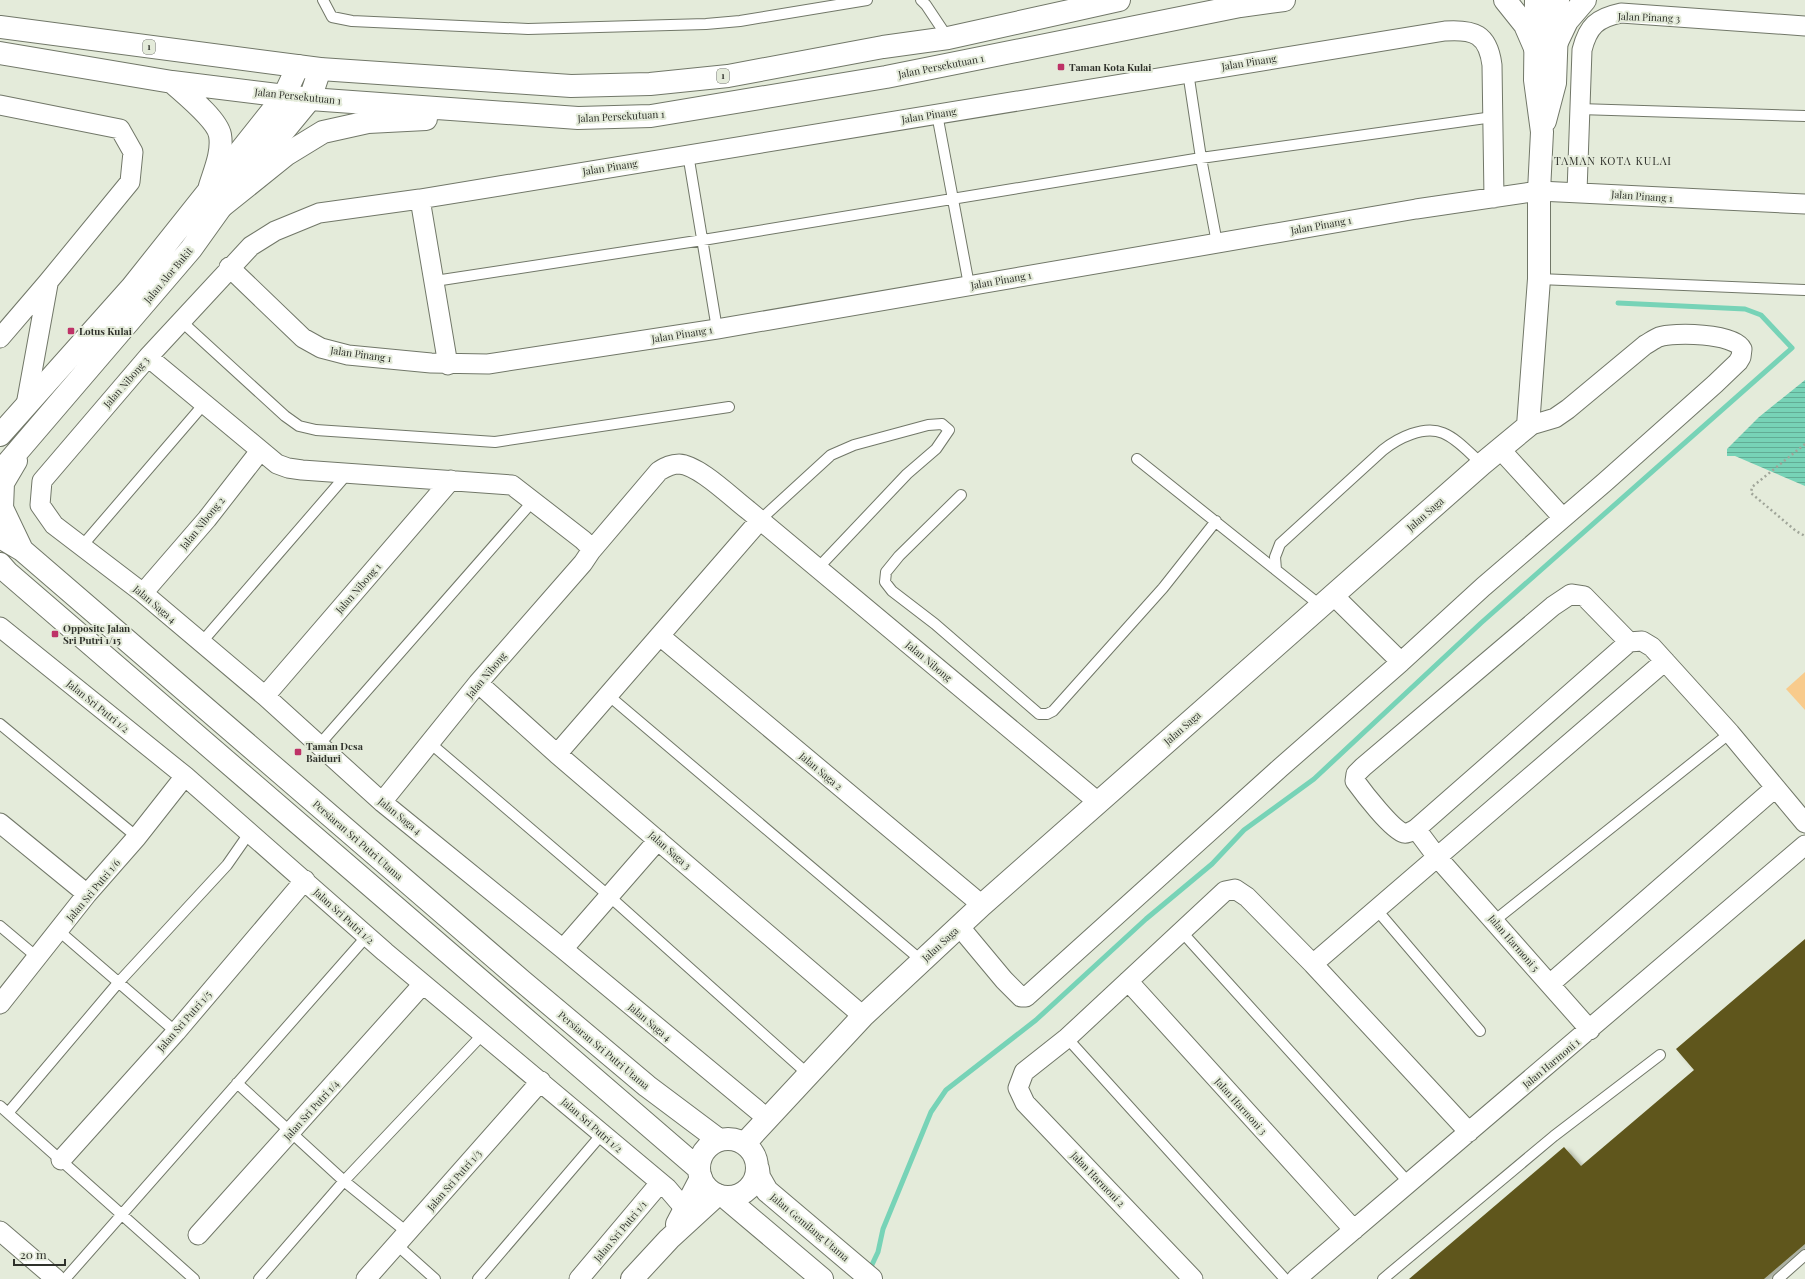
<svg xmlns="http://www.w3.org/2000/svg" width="1805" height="1279" viewBox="0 0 1805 1279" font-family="'Playfair Display',serif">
<defs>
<pattern id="water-rules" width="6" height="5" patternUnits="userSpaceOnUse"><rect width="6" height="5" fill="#77d3b7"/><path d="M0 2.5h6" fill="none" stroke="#62ac95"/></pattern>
<filter id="shadow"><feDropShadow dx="4.5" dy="2.5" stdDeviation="2" flood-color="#0004"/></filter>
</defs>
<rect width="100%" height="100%" fill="#e4ebda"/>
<path fill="#f8cb8c" d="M1805,672V710L1786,689Z"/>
<path fill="url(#water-rules)" d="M1805,380V486L1735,456H1727V449L1759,417Z"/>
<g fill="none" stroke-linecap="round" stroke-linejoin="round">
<path stroke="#77d3b7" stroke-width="5" d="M869,1271L878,1252L883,1229L931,1112L946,1090L1036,1020L1146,919L1212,864L1244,830L1314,779L1481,623L1792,348L1761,315L1745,309L1618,303"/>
</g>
<path fill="#5f561b" filter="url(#shadow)" d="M1805,939V1244L1764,1279H1409L1564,1147L1581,1166L1694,1070L1676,1049Z"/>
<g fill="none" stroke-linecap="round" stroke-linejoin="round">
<defs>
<path id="service" d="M323,0L332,17L352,21L528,29L706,24L740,21L867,0
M921,0L926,5L948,38
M1188,72L1201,158L1217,243
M1579,109L1805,116
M937,114L969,285
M688,154L717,329
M1539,279L1805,290
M435,281L703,240L1201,158L1493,117
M181,321L285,416L299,426L316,430L495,442L729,407
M1137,459L1276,570
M961,495L899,556L886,572L885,582L892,591L935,624L1039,714H1047L1053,711L1163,588L1216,521
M760,520L831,455L854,445L928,425L942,424L949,430L936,449L907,474L818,568
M82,546L204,404
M1321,606L1276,570L1275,557L1280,544L1383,450C1398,438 1424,425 1443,433C1458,439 1470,454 1482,464
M201,643L348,473
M608,695L922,961
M0,724L137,837
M430,743L609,896L809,1075
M319,745L533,501
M1376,909L1480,1031
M1494,921L1730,733
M0,926L38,958
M59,931L176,1032
M1181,931L1409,1183
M1067,1038L1285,1279
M237,1083L344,1181L408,1233
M0,1106L194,1279
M8,1113L118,983L227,865L250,832
M397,1245L435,1279
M65,1279L367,936
M259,1279L344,1181L483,1034
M478,1279L602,1134
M1383,1279L1554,1136L1660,1055
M1778,1279L1805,1255"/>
<path id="minor" d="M0,105L120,129L133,152L130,182L48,282L0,338
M1577,192L1582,50C1588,26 1597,18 1621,13L1805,26
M420,199L448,365
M229,267L303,338L321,348L348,355L431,363L488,364L717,329L1416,209L1539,191L1805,204
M148,357L277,464L288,468L302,470L512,485L583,540L589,546L591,551
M26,405L48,284
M1500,449L1563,518
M143,593L207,519L260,451
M1333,595L1401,662L1483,587L1605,482L1715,384L1738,362L1741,357L1742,349C1735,333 1673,332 1659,337C1654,339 1649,343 1645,345L1568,409L1555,418L1528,426
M0,627L185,776L385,952L667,1188L685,1209
M660,636L982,905
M478,683L557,754L863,1016
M265,696L451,480
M557,754L760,520
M382,802L478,683L583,563L591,551L659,471C666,467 671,464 679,464C699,465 732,498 748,510L1098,802
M0,823L87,894
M1416,829L1629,642
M959,926L1004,980L1021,997H1026L1280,768L1401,662
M563,949L658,840
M1313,964L1665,661
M1128,981L1354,1230
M1550,984L1775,788
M0,1004L87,894L137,837L185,776
M1590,1030L1437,857L1416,829C1412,831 1408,834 1404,833C1392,830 1363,792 1355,781L1356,774L1363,767L1553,606L1571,594L1584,596L1629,642L1642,641L1652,647L1730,733L1805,823
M768,1119L563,949L382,802L265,696L143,593L54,525L40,505L42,481L148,357L251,246L275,231L319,213L420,199L1445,31C1474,29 1488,34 1492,65L1494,198
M61,1160L176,1032L305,880
M0,1231L56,1279
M198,1235L423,984
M366,1279L541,1081
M579,1279L660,1183
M1193,1279L1025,1103L1018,1088L1024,1072L1067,1038L1225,891L1235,889L1247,897L1313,964L1469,1132
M1296,1279L1805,845"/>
<path id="tertiary" d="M1545,121L1555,83L1558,0
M745,1143L863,1016L982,905L1482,464L1528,426L1539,279V191L1542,132L1535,80L1536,0
M677,1224L701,1178
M632,1279L669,1239L717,1195"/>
<path id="secondary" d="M0,435L132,287L284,96L298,66
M16,461L3,483L2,508L22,550
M0,472L191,249L221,207L310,99L320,69
M0,537L22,550L522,981L647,1086L719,1140
M0,564L7,572L699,1169
M699 1168a29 29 0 1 1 58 0a29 29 0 1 1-58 0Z
M758,1169L759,1177L767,1191L871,1279
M725,1197L822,1279"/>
<path id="trunk" d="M1505,0L1525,25L1535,48
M0,27L320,69L571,86L650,84L728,76L883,47L948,38L1119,0
M1556,44L1567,21L1585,0
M0,53L172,82L310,99L578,118L651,116L886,77L1240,6L1284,0
M172,82C184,93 217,119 220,135C223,152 215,170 210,186
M221,207L287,154L323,132L368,122L426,119"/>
</defs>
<use href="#service" stroke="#717768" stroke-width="12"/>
<use href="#minor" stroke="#717768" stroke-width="21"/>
<use href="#tertiary" stroke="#717768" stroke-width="24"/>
<use href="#secondary" stroke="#717768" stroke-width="24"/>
<use href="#trunk" stroke="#717768" stroke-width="24"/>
<path stroke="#a0a599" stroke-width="2.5" stroke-dasharray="2 3" stroke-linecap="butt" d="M1805,444L1752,487L1751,493L1796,531L1805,536"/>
<use href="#service" stroke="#fff" stroke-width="10"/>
<use href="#minor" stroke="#fff" stroke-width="19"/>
<use href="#tertiary" stroke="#fff" stroke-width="22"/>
<use href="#secondary" stroke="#fff" stroke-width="22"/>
<use href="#trunk" stroke="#fff" stroke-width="22"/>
</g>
<g fill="#be3267" stroke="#e4ebda" stroke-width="1.5">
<rect x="1057" y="63" width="8" height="8" rx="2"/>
<rect x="67" y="327" width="8" height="8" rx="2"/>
<rect x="51" y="630" width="8" height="8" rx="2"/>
<rect x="294" y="748" width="8" height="8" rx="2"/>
</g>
<g text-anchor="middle" stroke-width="4" stroke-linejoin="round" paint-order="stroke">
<g fill="#e4ebda" stroke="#656960" stroke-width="1">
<rect x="143" y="40" width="12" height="14" rx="3"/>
<rect x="717" y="69" width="12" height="14" rx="3"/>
</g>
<g font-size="9" font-weight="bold" fill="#2f312b">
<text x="149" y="50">1</text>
<text x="723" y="79">1</text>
</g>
<g font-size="10" fill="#2f312b" stroke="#e4ebda">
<text transform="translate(1649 17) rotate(2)" y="4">Jalan Pinang 3</text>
<text transform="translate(1249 62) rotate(-9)" y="4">Jalan Pinang</text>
<text transform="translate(941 66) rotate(-11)" y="4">Jalan Persekutuan 1</text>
<text transform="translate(298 96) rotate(6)" y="4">Jalan Persekutuan 1</text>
<text transform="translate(929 115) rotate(-9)" y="4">Jalan Pinang</text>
<text transform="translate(621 116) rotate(-3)" y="4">Jalan Persekutuan 1</text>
<text transform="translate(610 167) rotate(-9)" y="4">Jalan Pinang</text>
<text transform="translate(1642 196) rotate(4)" y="4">Jalan Pinang 1</text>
<text transform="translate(1321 225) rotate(-10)" y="4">Jalan Pinang 1</text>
<text transform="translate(168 275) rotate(-50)" y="4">Jalan Alor Bukit</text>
<text transform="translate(1001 280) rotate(-10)" y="4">Jalan Pinang 1</text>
<text transform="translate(682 334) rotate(-9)" y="4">Jalan Pinang 1</text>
<text transform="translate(361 354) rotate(8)" y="4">Jalan Pinang 1</text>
<text transform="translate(126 382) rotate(-49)" y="4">Jalan Nibong 3</text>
<text transform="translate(1425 514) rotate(-41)" y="4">Jalan Saga</text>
<text transform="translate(202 523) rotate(-51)" y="4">Jalan Nibong 2</text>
<text transform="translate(358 588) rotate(-49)" y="4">Jalan Nibong 1</text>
<text transform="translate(155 604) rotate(40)" y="4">Jalan Saga 4</text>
<text transform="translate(929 661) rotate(40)" y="4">Jalan Nibong</text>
<text transform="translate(486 675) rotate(-50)" y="4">Jalan Nibong</text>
<text transform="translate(98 706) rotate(39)" y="4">Jalan Sri Putri 1/2</text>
<text transform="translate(1182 728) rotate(-41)" y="4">Jalan Saga</text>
<text transform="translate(821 771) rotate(40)" y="4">Jalan Saga 2</text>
<text transform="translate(400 816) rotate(39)" y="4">Jalan Saga 4</text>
<text transform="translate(358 840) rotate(41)" y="4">Persiaran Sri Putri Utama</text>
<text transform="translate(670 850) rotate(41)" y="4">Jalan Saga 3</text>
<text transform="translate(93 890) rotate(-50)" y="4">Jalan Sri Putri 1/6</text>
<text transform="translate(344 916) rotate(42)" y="4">Jalan Sri Putri 1/2</text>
<text transform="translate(1514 943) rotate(49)" y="4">Jalan Harmoni 5</text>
<text transform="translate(940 944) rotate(-43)" y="4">Jalan Saga</text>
<text transform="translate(184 1021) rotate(-49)" y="4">Jalan Sri Putri 1/5</text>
<text transform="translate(650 1022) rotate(40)" y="4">Jalan Saga 4</text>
<text transform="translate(604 1050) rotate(40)" y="4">Persiaran Sri Putri Utama</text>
<text transform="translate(1551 1063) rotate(-40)" y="4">Jalan Harmoni 1</text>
<text transform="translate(1241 1106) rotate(48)" y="4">Jalan Harmoni 3</text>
<text transform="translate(311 1110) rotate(-48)" y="4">Jalan Sri Putri 1/4</text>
<text transform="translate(592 1125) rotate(41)" y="4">Jalan Sri Putri 1/2</text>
<text transform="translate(1098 1179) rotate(46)" y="4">Jalan Harmoni 2</text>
<text transform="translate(454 1180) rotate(-49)" y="4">Jalan Sri Putri 1/3</text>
<text transform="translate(810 1227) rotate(40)" y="4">Jalan Gemilang Utama</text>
<text transform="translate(620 1231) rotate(-50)" y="4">Jalan Sri Putri 1/1</text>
</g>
<g font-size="10" font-weight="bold" fill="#2f312b" stroke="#e4ebda" text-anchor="start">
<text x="1069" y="71">Taman Kota Kulai</text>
<text x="79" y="335">Lotus Kulai</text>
<text x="63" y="632">Opposite Jalan<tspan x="63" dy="12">Sri Putri 1/15</tspan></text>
<text x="306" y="750">Taman Desa<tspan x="306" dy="12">Baiduri</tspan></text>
</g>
<g font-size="11" letter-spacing="1" fill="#2f312b" stroke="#e4ebda">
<text x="1613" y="165">TAMAN KOTA KULAI</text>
</g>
</g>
<path d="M14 1259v6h51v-6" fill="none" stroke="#2f312b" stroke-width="2"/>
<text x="20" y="1259" font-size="12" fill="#2f312b" stroke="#e4ebda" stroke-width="3" paint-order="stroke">20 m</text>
</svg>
